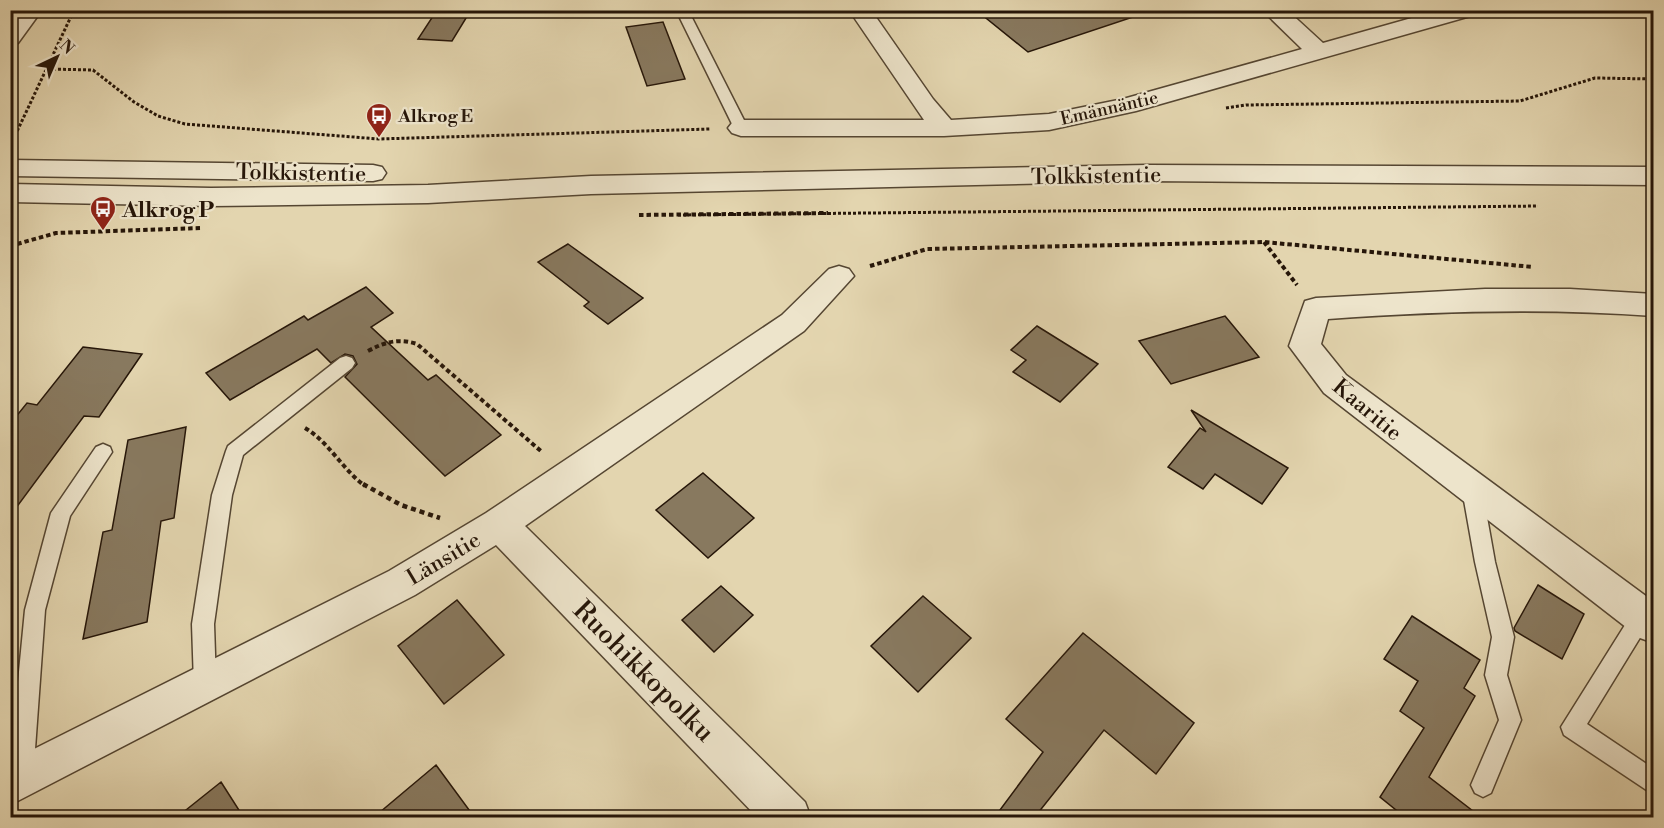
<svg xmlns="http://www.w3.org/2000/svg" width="1664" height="828" viewBox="0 0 1664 828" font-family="'Libre Bodoni',serif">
<rect width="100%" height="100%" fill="#e3d5af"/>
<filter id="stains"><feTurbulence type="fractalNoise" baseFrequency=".00333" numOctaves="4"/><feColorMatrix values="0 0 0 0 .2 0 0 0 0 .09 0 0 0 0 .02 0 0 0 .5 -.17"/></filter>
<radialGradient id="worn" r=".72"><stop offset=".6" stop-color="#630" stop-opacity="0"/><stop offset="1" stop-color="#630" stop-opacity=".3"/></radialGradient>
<path fill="#88795f" stroke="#261609" stroke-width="1.5" d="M437,10H471L452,41L418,39Z
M976,10H1135L1136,16L1028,52Z
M663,22L685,79L647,86L626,27Z
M568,244L643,298L608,324L584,306L589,302L538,262Z
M366,287L393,313L371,327L428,380L436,375L501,435L445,476L345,377L357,364L353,356L345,354L331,363L317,349L230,400L206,373L304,316L308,320Z
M1225,316L1259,357L1171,384L1139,341Z
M1037,326L1098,364L1060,402L1013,372L1026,360L1011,350Z
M83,347L142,354L99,417L84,416L10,516V424L27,403L37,405Z
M1191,410L1288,468L1262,504L1215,474L1203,489L1168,467L1200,428L1206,432Z
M186,427L174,518L161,521L147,622L83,639L103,532L112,530L128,440Z
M703,473L754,518L708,558L656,510Z
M1538,585L1584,614L1562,659L1515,631L1514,628Z
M721,586L753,615L714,652L682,620Z
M923,596L971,638L918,692L871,646Z
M457,600L504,655L444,704L398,646Z
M1412,616L1480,660L1464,688L1475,696L1429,777L1482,818H1406L1380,797L1424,728L1400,711L1418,681L1384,659Z
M1083,633L1194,723L1156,774L1104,730L1034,818H994L1043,752L1006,719Z
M436,765L475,818H373Z
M221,782L244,818H176Z"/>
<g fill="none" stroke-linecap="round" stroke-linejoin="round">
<defs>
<path id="service" d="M676,10H688L748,128L746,131H736L734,128Z
M346,356L352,358L355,363L352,368L243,455L232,495L214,624L216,684L213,692L205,695L197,692L194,684L192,624L212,495L226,451L228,446L340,358Z
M103,444L110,447L112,452L70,516L45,610L33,777L29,785L21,789L13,785L10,764L25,610L51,513L96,447Z
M1472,481L1479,483L1482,489L1495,562L1514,637L1507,675L1521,720L1491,793L1483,797L1475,793L1471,785L1499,720L1485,675L1492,637L1475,562L1462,489L1465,483Z
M1642,606L1649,609L1652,616L1649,623L1587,724L1654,769V795L1564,735L1561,727L1635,609Z"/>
<path id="minor" d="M849,10H871L933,99L951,120L1049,114L1123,99L1302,49L1262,10H1287L1323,43L1440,10H1477L1474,15L1136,111L1049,130L944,136H741L732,133L728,128L732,123L741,120H924Z
M839,266L849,269L854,276L804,331L525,526L805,802L811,818H758L496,545L415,595L10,805V761L389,571L486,513L782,315L829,269Z
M1485,289H1570L1654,294V316C1545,308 1437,311 1328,319L1321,344L1346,375L1654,602V643L1640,638L1324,393L1289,346L1305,301L1316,298Z"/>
<path id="tertiary" d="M19,10H42L18,43L10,45V22Z
M10,160L373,165L382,167L386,173L382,179L373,181L10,176Z
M1147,165L1654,167V185L1147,181L591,194L428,203L211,206L10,202V184L211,188L428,185L591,176Z"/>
</defs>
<use href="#service" stroke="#554632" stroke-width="3"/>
<use href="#minor" stroke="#554632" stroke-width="3"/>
<use href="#tertiary" stroke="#554632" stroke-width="3"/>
<path stroke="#261609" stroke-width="3" stroke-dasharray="3 2" stroke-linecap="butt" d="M48,69L93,70L134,102L158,116L185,124L379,139L710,129
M1226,108L1246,105L1520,101L1595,78L1654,79
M13,140L74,10
M678,215L1538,206"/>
<path stroke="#261609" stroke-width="4" stroke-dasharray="4.5 3" stroke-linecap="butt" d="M639,215L828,213
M1264,242L1297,285
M10,246L56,233L200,228
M870,266L927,249L1264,242L1533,267
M368,351C385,342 398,338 417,344L542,452
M305,428C329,442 342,469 365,486"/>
<path stroke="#261609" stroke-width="4.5" stroke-dasharray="5 4" stroke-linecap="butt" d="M363,484L401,505L440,518"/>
<use href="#service" fill="#ede4cb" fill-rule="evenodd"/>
<use href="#minor" fill="#ede4cb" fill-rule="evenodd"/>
<use href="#tertiary" fill="#ede4cb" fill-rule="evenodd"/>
</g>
<defs>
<symbol id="bus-pin" viewBox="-11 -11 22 30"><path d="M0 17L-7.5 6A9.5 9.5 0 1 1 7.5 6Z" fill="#8f2418" stroke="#ede4cb"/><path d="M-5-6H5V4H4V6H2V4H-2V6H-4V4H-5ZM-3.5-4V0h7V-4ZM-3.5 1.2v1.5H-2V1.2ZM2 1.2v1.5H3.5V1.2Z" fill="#fff"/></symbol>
</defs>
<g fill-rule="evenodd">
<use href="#bus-pin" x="364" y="101" width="30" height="40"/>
<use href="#bus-pin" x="88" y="194" width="30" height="40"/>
</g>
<g text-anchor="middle" stroke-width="4.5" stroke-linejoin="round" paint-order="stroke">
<g font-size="18" fill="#261609" stroke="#ede4cb">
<text transform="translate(1109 108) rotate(-13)" y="6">Emännäntie</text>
</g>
<g font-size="18" font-weight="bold" fill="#261609" stroke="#ede4cb" text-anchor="start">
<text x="398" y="122">Alkrog E</text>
</g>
<g font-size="22" fill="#261609" stroke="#ede4cb">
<text transform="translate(301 172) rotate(1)" y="8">Tolkkistentie</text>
<text transform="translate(1096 175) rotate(-1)" y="8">Tolkkistentie</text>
<text transform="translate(1368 409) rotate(40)" y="8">Kaaritie</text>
<text transform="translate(443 558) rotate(-31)" y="8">Länsitie</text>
</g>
<g font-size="22" font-weight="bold" fill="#261609" stroke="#ede4cb" text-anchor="start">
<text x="122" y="217">Alkrog P</text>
</g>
<g font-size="27" fill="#261609" stroke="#ede4cb">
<text transform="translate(644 671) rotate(45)" y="9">Ruohikkopolku</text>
</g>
</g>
<rect width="1664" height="828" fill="none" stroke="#e3d5af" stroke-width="36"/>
<rect x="12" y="12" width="1640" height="804" fill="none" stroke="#261609" stroke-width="3"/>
<rect x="18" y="18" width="1628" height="792" fill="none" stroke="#261609" stroke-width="1.5"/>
<g transform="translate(57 57) rotate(44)" stroke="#ede4cb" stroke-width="4.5" paint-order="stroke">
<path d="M0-4.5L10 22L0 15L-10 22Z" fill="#261609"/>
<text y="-9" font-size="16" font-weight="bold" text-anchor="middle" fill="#261609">N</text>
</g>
<rect width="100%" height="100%" filter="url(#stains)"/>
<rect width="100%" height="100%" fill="url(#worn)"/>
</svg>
